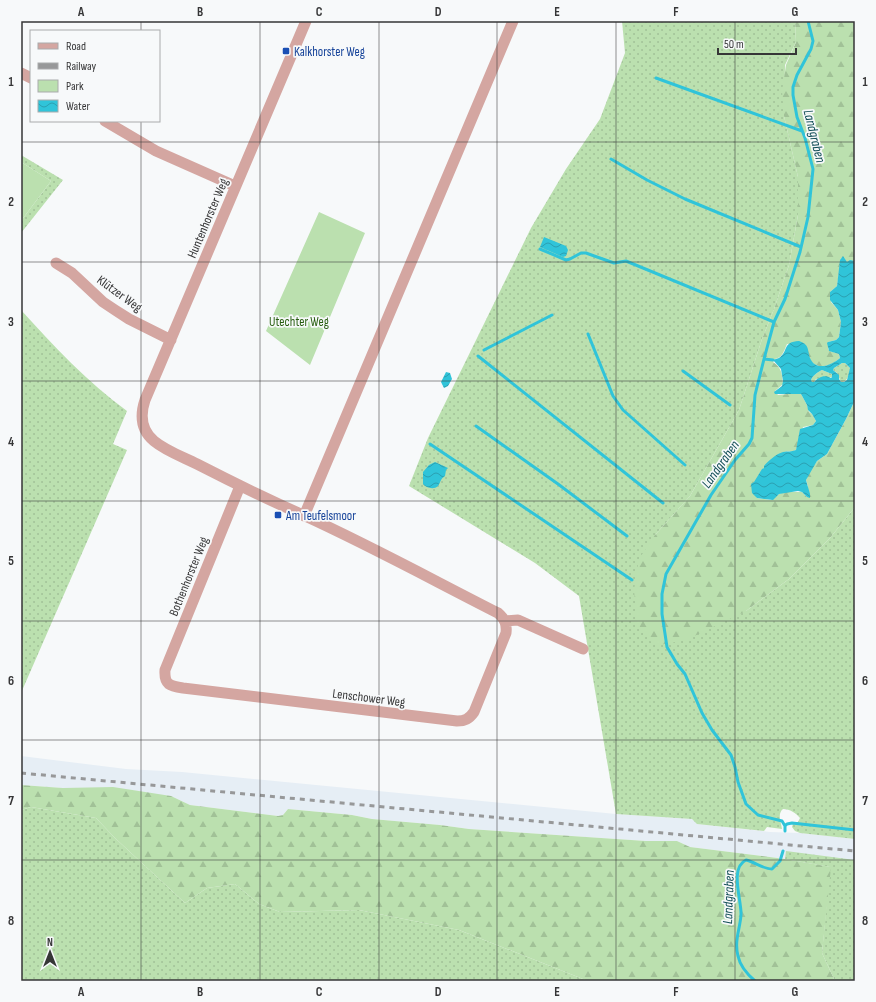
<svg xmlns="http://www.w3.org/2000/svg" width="876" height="1002" viewBox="0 0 876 1002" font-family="'Sofia Sans Condensed',sans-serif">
<defs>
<pattern id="grass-dots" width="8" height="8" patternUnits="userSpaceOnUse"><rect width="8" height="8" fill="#bbe0af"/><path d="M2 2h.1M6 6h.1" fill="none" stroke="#a1c197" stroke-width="1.8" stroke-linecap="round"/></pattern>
<pattern id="forest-firs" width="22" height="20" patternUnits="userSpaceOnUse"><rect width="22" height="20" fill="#bbe0af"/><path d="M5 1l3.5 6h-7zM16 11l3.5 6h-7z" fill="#a1c197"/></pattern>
<pattern id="water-waves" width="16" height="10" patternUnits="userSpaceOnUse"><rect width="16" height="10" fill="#30c4d9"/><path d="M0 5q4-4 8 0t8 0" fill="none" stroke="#2aa0b1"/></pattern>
</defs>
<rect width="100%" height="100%" fill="#f7f9fa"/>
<path fill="#e6eef5" d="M21,756L126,769L182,772L616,814L692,819L698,824L770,832L800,833L855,839V869L831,867L785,859L690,847L677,841H646L469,829L440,825L372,819L352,815L288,809L283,815L278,816L190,805L171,796L21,785Z"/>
<path fill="url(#grass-dots)" d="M622,21H795L796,42L785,65L784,116L798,177V215L789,265L774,309L762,339L739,410L690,496L655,535L746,611L789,579L830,538L855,507V839L800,833L795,831L792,827L793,824L798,822L800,818C796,813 790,809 783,809C777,814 781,822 782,829L767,827L764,831L697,824L692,819L616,814L579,596L535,563L409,486L428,438L531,228L566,169L600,119L625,53Z
M21,155L63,180L21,233V221L51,181L21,162Z
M21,310C54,346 87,382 127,411L113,444L127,450L21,693Z
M842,363H845L850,368C849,374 848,382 841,382L837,373L833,370L834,368Z
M822,370L832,374V377L816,379L814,382H812L811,380C813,375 818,372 822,370Z
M31,807L96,818L115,838L185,903L207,888L235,884L259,904L280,912L359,910L459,930L588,981H21V810Z
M786,851L855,860V981H835L822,953L830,867L785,859Z"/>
<path fill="url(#forest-firs)" d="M795,21H855V261L847,262L841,258L837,286L830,292L831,302L838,310L841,322L839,337L836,340L828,342V349L830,351L839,354L840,358C833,365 819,371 811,361C808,355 807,348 803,343L787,344C784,351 782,358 775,359L773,362C782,368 782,374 783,384L775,391L778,395L797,393L801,394L807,405L809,412L812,414L816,421L813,425L803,427L796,450C791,453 786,450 782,453C768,460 747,483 757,498L771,500L779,494L784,492H802L807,497L808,486L806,480L808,474L817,461L827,454L846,419L855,400V507L830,538L789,579L746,611L686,640L659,645L650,641L637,623L634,590L639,559L655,535L690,496L739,410L762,339L774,309L789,265L798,215V177L784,116L782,91L786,65L796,42Z
M21,785L63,788L113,787L171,796L190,805L278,816L283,815L288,809L352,815L372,819L440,825L469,829L646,841H677L690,847L785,859L831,867L822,953L835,981H588L459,930L359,910L280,912L259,904L235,884L207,888L185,903L115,838L96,818L31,807L21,810Z"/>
<path fill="#bbe0af" d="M21,162L51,181L21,221Z
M319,212L365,233L310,365L266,331Z"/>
<path fill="url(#water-waves)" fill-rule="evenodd" d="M544,237L566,246L568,250L566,256L563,257L540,247Z
M843,256L847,262L850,260L855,261L854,356L855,400L846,419L827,454L817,461L806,480L810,494V498L807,497L802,492L798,491L779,494L773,500L757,498L752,493L751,484L754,482L762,469L764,468V466C768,461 776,454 783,452C788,451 791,452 796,450L800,429L813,425L816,421L812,414L808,410L807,405L801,394H775L774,392L782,386L783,381L781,369L773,360C775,359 777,359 779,358C789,351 782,342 799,341C810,345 807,349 810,358C816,372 832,365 840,358L839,354L829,351L827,343L828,342L836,340L839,337L841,322L838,310L830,300V292L837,286L840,260ZM842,363H845L850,368L847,380L844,382H841L839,379V375L833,370L834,368ZM822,370L832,374V377L831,378C825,374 818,377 814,382H812L811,380C813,375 818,372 822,370Z
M446,372L450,373L452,379L448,386L444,388L441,382Z
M435,462L448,468L446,470L445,476C440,479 441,482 438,486C434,490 426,488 423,484V472L429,465Z"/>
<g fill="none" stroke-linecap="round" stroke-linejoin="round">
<path stroke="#30c4d9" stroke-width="3" d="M656,78L802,131
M611,159L647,180L685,199L801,247
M540,249L566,260L570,259L581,253H586L614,263L626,261L774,322
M588,334L613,396L623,410L685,465
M484,350L552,315
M478,356L663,503
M764,359L773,360
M683,371L730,405
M476,426L558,484L627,536
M430,444L632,580
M785,826L787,824L792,823L855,830
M785,831V826L782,821L758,815L746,804L738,782L735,767L731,755L712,730L702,713L685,674L677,664L667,647L662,614V594L666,574L711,495L735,460L749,444L752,438L755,395L764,359L774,322L785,299L800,252L808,217L813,169L805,138L797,117L793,95V87L797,75L811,49L813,41L808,21
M755,981C747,974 740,966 738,956C734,941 740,929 741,915C742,901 729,868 746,860C755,862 763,869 772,869L780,861L783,851"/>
<path stroke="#d4a6a1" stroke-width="11" d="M21,73L31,78
M105,121L156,151L235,186
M56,263L72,273L103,302L115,310L129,319L171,340
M240,486L165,670C164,685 170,686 183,688L457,721C465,721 469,719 474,712L506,633C507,624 505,619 498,613C433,580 369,545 303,515C267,499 232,482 197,464C183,457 166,451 154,441C141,430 140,415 145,400L306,21
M304,516L513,21
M505,621L518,620L583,649"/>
<path stroke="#979899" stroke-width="3" stroke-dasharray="5 5" stroke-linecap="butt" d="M21,773L855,851"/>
</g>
<path fill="none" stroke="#363637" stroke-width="1" stroke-opacity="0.55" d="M141,21V31M260,21V981M379,21V981M497,21V981M616,21V981M735,21V981M141,121V981M21,142H855M21,262H855M21,381H855M21,501H855M21,621H855M21,740H855M21,860H855"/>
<g fill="#1a4fb4" stroke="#f7f9fa" stroke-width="1.5">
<rect x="282" y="47" width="8" height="8" rx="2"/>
<rect x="274" y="511" width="8" height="8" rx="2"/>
</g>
<g text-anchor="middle" stroke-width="3.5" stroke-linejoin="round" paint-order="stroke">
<g font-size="13" fill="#164399" stroke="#f7f9fa" text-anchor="start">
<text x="294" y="56">Kalkhorster Weg</text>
<text x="286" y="520">Am Teufelsmoor</text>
</g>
<g font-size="13" fill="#363637" stroke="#f7f9fa">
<text transform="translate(207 218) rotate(-67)" y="5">Huntenhorster Weg</text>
<text transform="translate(120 293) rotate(36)" y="5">Klützer Weg</text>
<text transform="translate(188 576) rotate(-68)" y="5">Bothenhorster Weg</text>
<text transform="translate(369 697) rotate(7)" y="5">Lenschower Weg</text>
</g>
<g font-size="13" fill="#285e10" stroke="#f7f9fa">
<text x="299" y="326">Utechter Weg</text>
</g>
<g font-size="14" font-style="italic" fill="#104d56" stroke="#f7f9fa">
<text transform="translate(815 136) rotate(76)" y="5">Landgraben</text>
<text transform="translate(720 464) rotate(-55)" y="5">Landgraben</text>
<text transform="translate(728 897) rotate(-88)" y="5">Landgraben</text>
</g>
</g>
<rect width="876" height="1002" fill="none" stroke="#f7f9fa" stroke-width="44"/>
<rect x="30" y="30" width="130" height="92" fill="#f7f9fa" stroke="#aaabac"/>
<rect x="38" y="43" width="20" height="6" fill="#d4a6a1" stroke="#aaabac"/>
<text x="66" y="50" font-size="12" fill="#363637">Road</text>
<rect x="38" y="63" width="20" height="6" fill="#979899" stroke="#aaabac"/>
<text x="66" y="70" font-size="12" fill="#363637">Railway</text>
<rect x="38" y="80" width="20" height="12" fill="#bbe0af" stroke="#aaabac"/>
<text x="66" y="90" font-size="12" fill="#363637">Park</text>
<rect x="38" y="100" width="20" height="12" fill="url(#water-waves)" stroke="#aaabac"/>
<text x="66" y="110" font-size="12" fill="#363637">Water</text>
<g transform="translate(50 952)" stroke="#f7f9fa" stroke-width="3" paint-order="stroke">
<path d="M0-3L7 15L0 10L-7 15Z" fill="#363637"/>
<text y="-6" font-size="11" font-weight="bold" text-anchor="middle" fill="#363637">N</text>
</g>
<path d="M718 48v6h78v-6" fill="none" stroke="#363637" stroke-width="2"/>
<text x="724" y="48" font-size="12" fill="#363637" stroke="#f7f9fa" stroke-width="3" paint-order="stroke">50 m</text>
<rect x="22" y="22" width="832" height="958" fill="none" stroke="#363637" stroke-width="1.5"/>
<g font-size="13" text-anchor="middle" font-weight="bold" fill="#363637">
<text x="81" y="16">A</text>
<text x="200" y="16">B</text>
<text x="319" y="16">C</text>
<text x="438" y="16">D</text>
<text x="557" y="16">E</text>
<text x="676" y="16">F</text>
<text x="795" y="16">G</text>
<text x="11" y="86">1</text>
<text x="865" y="86">1</text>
<text x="11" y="206">2</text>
<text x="865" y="206">2</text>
<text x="11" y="326">3</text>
<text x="865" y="326">3</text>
<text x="11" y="446">4</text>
<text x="865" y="446">4</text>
<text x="11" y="565">5</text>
<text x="865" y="565">5</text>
<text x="11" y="685">6</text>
<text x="865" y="685">6</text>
<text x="11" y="805">7</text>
<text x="865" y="805">7</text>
<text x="11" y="925">8</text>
<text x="865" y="925">8</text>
<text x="81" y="996">A</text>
<text x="200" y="996">B</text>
<text x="319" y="996">C</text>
<text x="438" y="996">D</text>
<text x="557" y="996">E</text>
<text x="676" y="996">F</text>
<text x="795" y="996">G</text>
</g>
</svg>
